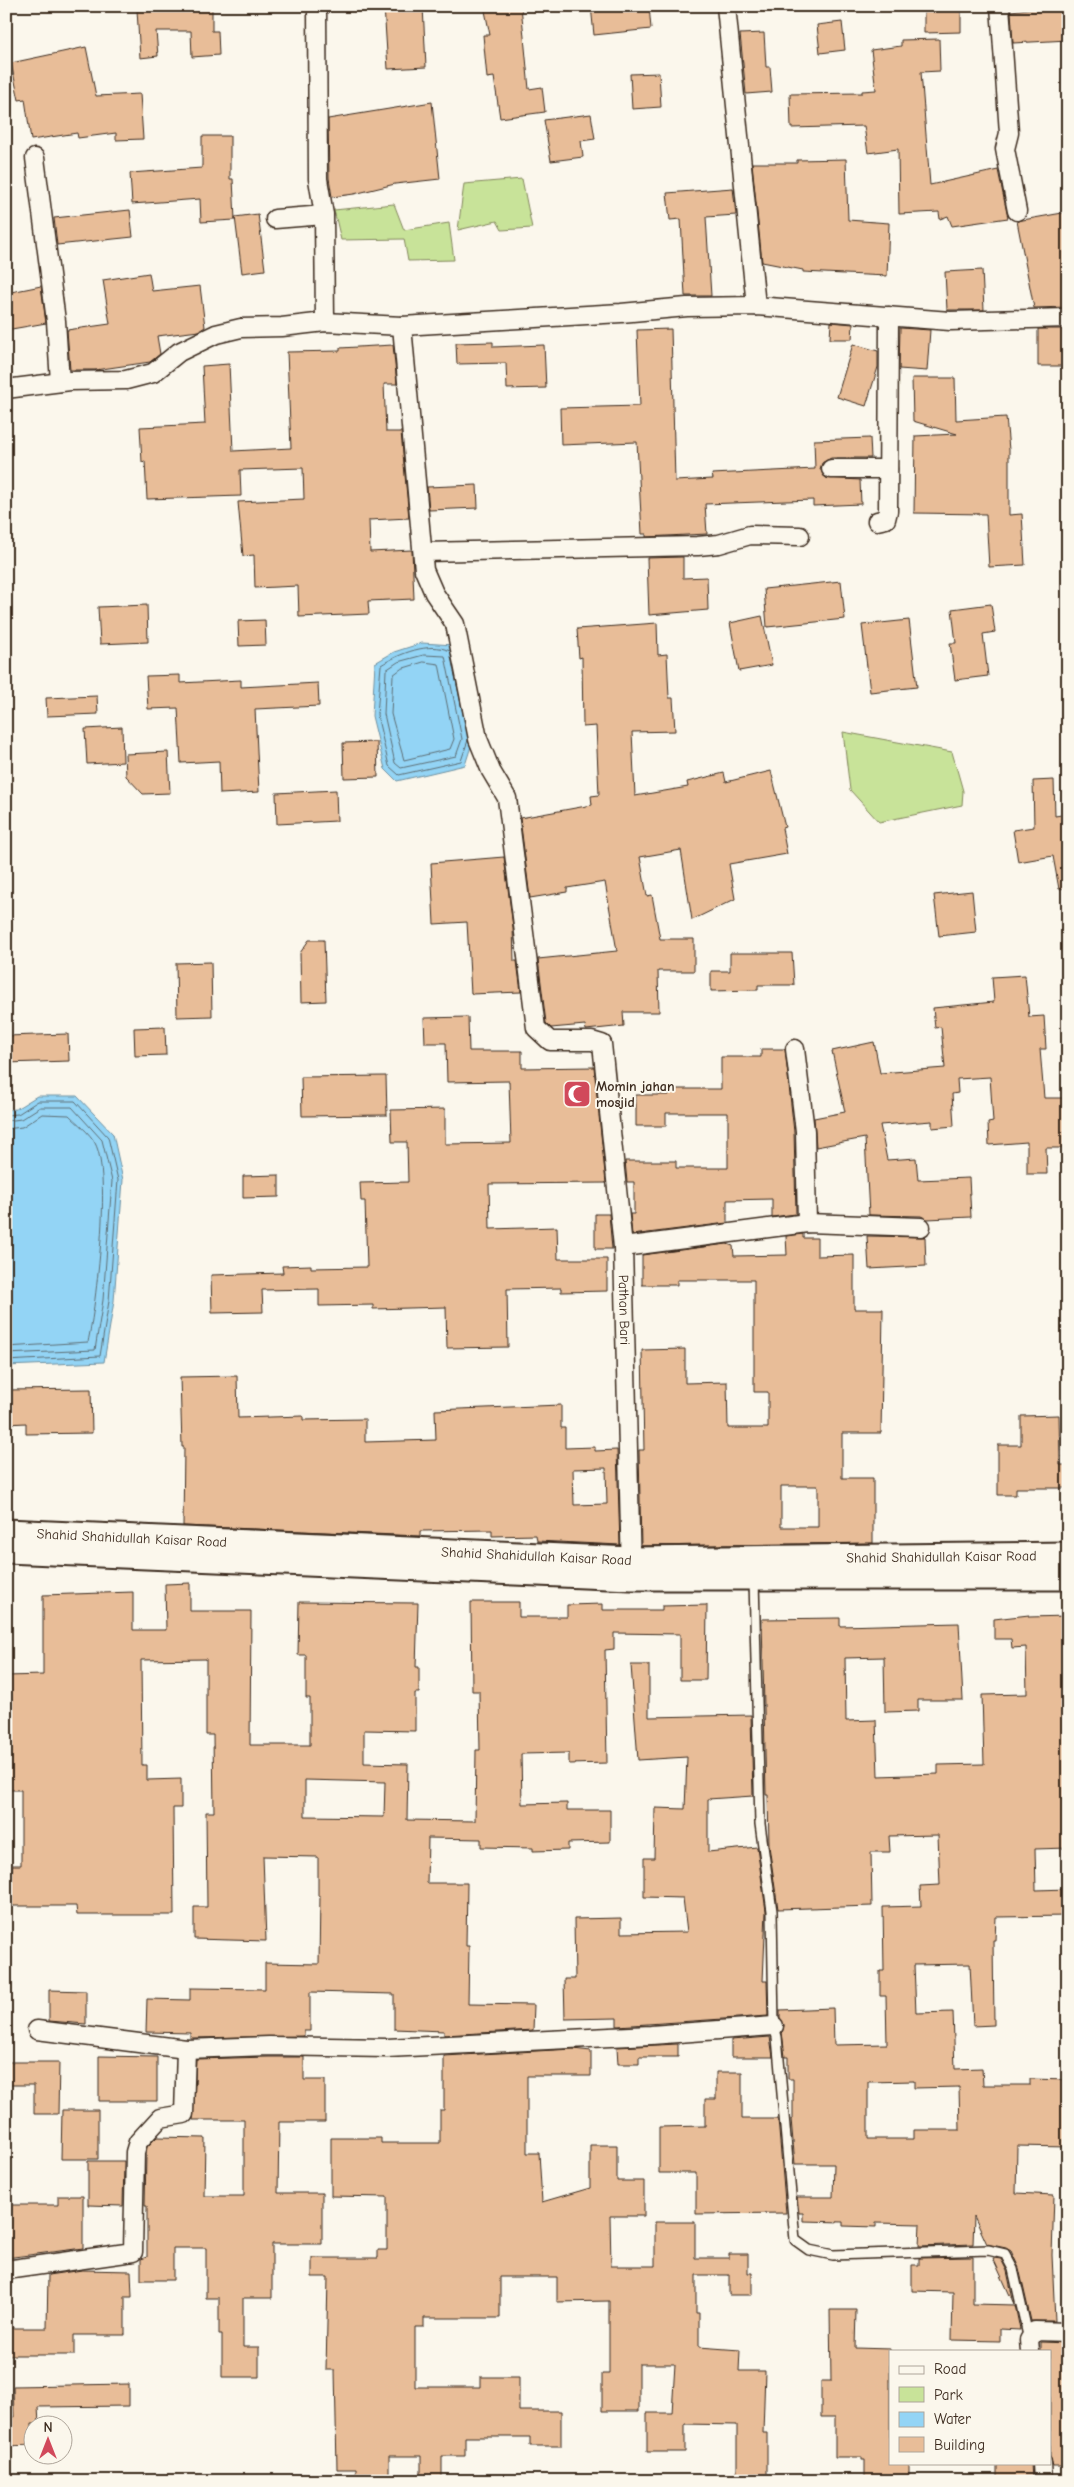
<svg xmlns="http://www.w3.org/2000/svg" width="1074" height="2487" viewBox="0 0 1074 2487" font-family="'Comic Neue',sans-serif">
<rect width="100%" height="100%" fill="#fbf7ec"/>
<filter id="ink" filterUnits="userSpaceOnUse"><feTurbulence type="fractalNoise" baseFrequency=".02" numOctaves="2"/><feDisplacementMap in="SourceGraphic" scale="10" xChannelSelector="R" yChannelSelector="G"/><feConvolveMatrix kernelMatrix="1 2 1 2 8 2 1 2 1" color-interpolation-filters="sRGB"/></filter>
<g filter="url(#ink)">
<path fill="#c8e399" stroke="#82865c" d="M522,179L532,228L502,230L497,221L458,230L464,184Z
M394,204L404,230L449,223L454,260L408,261L404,239L341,240L334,210Z
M843,732L952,752L963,791L962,805L879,822L850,790Z"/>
<path fill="#93d4f5" stroke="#70909f" d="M422,643L454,645L473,740L465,765L397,781L385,769L372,716L375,663L394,652Z
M37,1096H77L113,1134L123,1180L114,1301L104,1362L6,1366V1110L16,1109Z"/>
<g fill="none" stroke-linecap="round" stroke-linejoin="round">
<path stroke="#5e6e74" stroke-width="1" d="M450,651C429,641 399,654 381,665L377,715L389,766L399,775L461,761L468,740
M424,655L445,656L462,739L456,756L401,768L395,763L384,714L386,670L398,662Z
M451,657L464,718
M424,662L439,664L454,739L450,749L404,760L391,714L393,675L401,669Z
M6,1115L18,1114L38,1101H75L108,1137L118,1180L109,1301L100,1356L6,1361
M6,1121L21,1119L40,1107H72L102,1140L112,1181L103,1300L95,1350L6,1354
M6,1129L22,1127L42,1114L69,1115C77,1123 90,1133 95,1143C112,1174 96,1305 88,1342L6,1347"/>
</g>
<path fill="#e8bd98" stroke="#3b2a1e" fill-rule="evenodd" d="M182,6H212V31H218L219,55L192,57L191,31H156L158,56L140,58L137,10Z
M384,6H423L426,67L388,69Z
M484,6H521L529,89L542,87L545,112L500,118L494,77L487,78L483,35H490Z
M591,6H649L651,29L594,35Z
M924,6H961V32L924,33Z
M1054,6H1068V40L1013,43L1011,11Z
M842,22L845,50L820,53L817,25Z
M764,33L766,67H770L772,92L746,94L740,34Z
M939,39L940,71L921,72L930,185L998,170L1008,218L952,226L948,216L940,219L939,212L899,214L898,149L868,153L864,126L791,128L790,94L862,93V91L876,90L871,50L901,46V40Z
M86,47L96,96L140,94L143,139L116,140V133L78,138L77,133L31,140L25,99L19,100L11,63Z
M659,73L661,107L632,109L630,74Z
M432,102L440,179L395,184L354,194L332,197L329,178L328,119Z
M591,114L595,139L581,141L583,157L551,161L544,120Z
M202,136H230V179H233L235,220L201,222L200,199L132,204L130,173L202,168Z
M846,159L848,220L889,223L887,276L803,272V270L762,262L752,163H797V160Z
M733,188L736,215L706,217L711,296H685L681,219L670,220L667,193Z
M130,210L133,237L57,245L54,218Z
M1068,212V307L1034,308L1017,221Z
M258,214L265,270L242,273L235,217Z
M982,270L984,310H947L945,272Z
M149,273L152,291L200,286L205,327L199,331L157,336L160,354L150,362L95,370H70L67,330L110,324L103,280Z
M41,286L46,323L6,330V293Z
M831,322L853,324L852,339H830Z
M900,328L930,330L927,371L899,369Z
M671,329L675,481L713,479L712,474L815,469L814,440L870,438L871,458H831L822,463L820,469L826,478L860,480L861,504L813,506V500L705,504L707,534L646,537V534H642L637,442L561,445L560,408L640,406L637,330Z
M1038,329H1068V366H1038Z
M493,342V347L544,345L546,388L507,389L506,363L457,364L456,343Z
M853,344L878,351V367L866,406L837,397Z
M393,345L397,384H384L386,432H401L409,518L369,520L370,552L412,550L414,599L368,601L369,614L299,617L298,586L255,588L254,555L243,556L238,502L304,499L303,468L240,470L241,496L147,499L145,461L142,462L140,427L205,424L202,366L229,364L233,451L291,448L287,352L340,351V348Z
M912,378H955L956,420L1006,417L1009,450V515L1022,514L1025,565L989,567L986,514L914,513L915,436L957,434L913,421Z
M477,485L478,508L429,510L427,487Z
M683,557V578L707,577L708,610L649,615L647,558Z
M841,581L845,619L767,627L764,589Z
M991,604L995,632L983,634L988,676L955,680L950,643H956L952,609Z
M147,605L148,642L100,644L98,607Z
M762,616L772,665L739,671L730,623Z
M265,620L266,645L239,646L238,621Z
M909,620L917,687L870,692L862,625Z
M657,623L658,655L667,654L669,698H673L675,731L632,732L635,796L688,787L687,782L724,773L726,782L771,771L785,827L782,828L787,854L729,864L735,899L692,920L681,850L640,857L647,896L652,895L660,939H694V971H658L659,1012H623L624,1026L586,1030L585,1025L551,1028L546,1023L538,959L617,951L605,882L567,888V892L530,898L520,818L592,805L591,796L599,795L596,726L583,727L582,657L579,658L577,629Z
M180,675V683L241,680V687L318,683L319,706L255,709L259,792L220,794L219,761L181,763L178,708L148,709L146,676Z
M97,696L98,714L47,716L46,698Z
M122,727L123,762L87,764L85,729Z
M377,742L378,777L344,778L343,743Z
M168,752L170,793L143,794L126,776L125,754Z
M1054,780L1055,816L1068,814V888L1059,889L1053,856L1018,862L1013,830L1034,827L1033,781Z
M336,790L337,821L277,824L276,793Z
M504,857L513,927L514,961H517L521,992L471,994L467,922L434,924L431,863Z
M972,891L976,932L939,936L934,895Z
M309,940H324L326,1001L301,1002L300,953Z
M730,953H792L794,985H758V990L711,991V971H730Z
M211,962L212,1016L177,1017L176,963Z
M1025,975L1029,1017L1044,1016L1046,1049H1040L1044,1098H1068V1148H1046L1047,1174H1027V1142L989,1145L988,1123L993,1122L990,1077L957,1079L958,1093L952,1094L954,1126L932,1128V1121L880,1125L887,1160L916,1158L918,1180L969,1178L971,1217L927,1219L921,1216L869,1215L865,1138L816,1147L814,1118L845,1112L832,1051L874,1042L880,1073L945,1068L941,1027L935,1028L933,1008L994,1002L992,977Z
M468,1017L469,1051H522V1068L594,1067L606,1183L489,1184L490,1229L557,1227L558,1259H607V1291L561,1292V1288L507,1289L508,1347L447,1348L446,1307L373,1309V1305L319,1306V1289L262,1290L263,1312L212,1313L211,1275L283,1273L282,1266L311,1265V1268L367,1267L365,1201H361L360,1183L408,1182L407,1142H392L391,1110L445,1109V1144L511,1143L509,1081L447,1082L446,1043H425L424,1018Z
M165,1027L166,1055L135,1056L134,1028Z
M68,1034L69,1061L6,1063V1036Z
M761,1049H785L794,1132L796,1214L772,1217V1199L727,1200V1223L632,1235L630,1214H634V1182H627L625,1161H676V1168H728V1113H666V1126H636V1095H669V1089H721V1057H761Z
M386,1076L387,1115L302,1116L301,1077Z
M279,1175V1197L243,1198V1176Z
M595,1214H609L612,1249H595Z
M803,1234V1238H817V1256L854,1255V1309H883L881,1433H842V1478H873V1543L641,1546L639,1450H644L642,1350L685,1349V1383L727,1382L728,1428H768V1392H754V1280H677V1285H642V1255L727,1244L733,1246L734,1256L787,1255L786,1236ZM781,1486H818V1527H781Z
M867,1236L925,1237L926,1266L869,1269Z
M237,1376L238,1418L303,1416V1420L365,1419V1442L436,1440L435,1410L561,1405V1428H565V1448L595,1447V1451L617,1450L620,1545L537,1541L536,1535L492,1536V1530L420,1531V1536L183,1526L184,1447H182L180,1377ZM606,1468L607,1504L574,1505L573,1469Z
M91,1389L92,1433L26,1434V1423L6,1424V1390Z
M1059,1415L1060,1465H1068V1488H1016V1495H998V1445H1021V1416Z
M190,1583V1611H251L250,1745H310V1698H306V1655H298L299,1602L418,1603L416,1667H419V1693H415V1731L364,1730V1763L408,1764L407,1820L475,1821L476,1750H480L479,1691H472L471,1602H519V1617H567V1605L603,1604V1610H662V1606L707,1605L706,1680H680V1634L614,1633V1649L605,1650L607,1763L569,1764V1753L521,1754L522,1804L567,1803V1810H610V1842L568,1843V1850L533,1851V1848L481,1847V1839L428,1838L427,1883H467L466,1946H469L468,2004L534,2005L533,2030L444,2035V2031L394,2029V1994L310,1992V2031H304V2036L190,2038V2033L146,2032L147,1999L190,2000V1988L265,1989V1963L319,1964L320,1896H318V1857L263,1856L266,1941L194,1939V1907H207L206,1812H214L213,1735H206V1659L141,1660L142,1765H147V1780L181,1779V1808H173L174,1915H77L76,1906H6V1885H12V1865H21V1790H6V1676L43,1675V1595L133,1592V1630H166L165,1584ZM305,1780L385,1782L384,1817L305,1816Z
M1029,1615V1617L1068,1616V1848L1035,1849L1036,1890L1068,1889V1916L996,1917L995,1940H993L994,2025L973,2026L970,1964L914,1965L916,2013L953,2012L955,2069L982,2068L983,2085H1030V2079L1068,2080V2147L1017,2146L1016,2193L1054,2195L1052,2255L1055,2321H1031L1019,2268L1011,2251L1006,2248L987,2244L974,2216L973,2244L919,2246L920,2224L876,2223V2227L843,2226V2222L803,2221V2213H799L797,2197H833L834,2164H795L791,2119H793V2079H788V2057H785L782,2032L784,2025L780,2018V2010L833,2008L834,2045L887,2044L886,1996H880V1971H884L883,1907L921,1906L920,1886L940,1885L938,1835L889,1836L890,1852H871L872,1906L778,1909L769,1846L768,1795H766L762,1619L840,1618V1626L959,1623L963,1700H918V1711L885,1712L884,1657L845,1658L846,1721L876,1720L878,1776L938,1774V1765L984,1764L982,1695L1027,1694L1026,1647L1012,1648L1011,1639H994V1619ZM914,2081V2088L959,2087L960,2130H914V2139H868V2082Z
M631,1665H649V1717L751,1715L753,1796L708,1799V1852L757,1847L766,1911L763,1981H767L768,2016L617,2026V2018L565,2019L564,1979H575L574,1919L621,1918V1933L687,1932L683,1898L644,1897V1858H654L655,1808L685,1809L687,1757L638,1760Z
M49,1990L86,1991V2024L49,2021Z
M770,2037L773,2057H731V2040Z
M678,2044V2057H639V2064H618L617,2047Z
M573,2049L591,2051V2076H527V2153H539L542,2202L590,2188V2145H617V2181H644V2216H610L611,2266H655V2222H695V2258H729V2254H748V2273H752V2295H729V2275H696V2313H699V2347L740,2350L739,2371H765L763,2433H767V2481H737V2425L685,2424V2452H647V2413H672L675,2364H639V2411H602V2374H609V2301L557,2302V2277H500V2318H424V2327H415V2387H480V2377H519V2411H561V2446H530V2437H465V2456H442V2481H421V2456H389V2481H356V2469H337L335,2370H326L328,2277H312V2258H378V2250H387V2197L331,2196V2138H381V2143H440V2110H444V2056Z
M99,2056L157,2057V2101H99Z
M269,2057H304V2080H325V2122H279L278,2193H322V2244H272V2298H243V2347H259V2377H222V2334H219V2298H206V2248H173V2280H141V2259L147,2257V2206H145L146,2154L147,2147L157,2137L205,2138L204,2196H244V2120H193L196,2059Z
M6,2062H59L58,2114H34V2085H6Z
M716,2072H742V2119H778L786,2213L696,2214V2173H659V2127L705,2126V2099H716Z
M62,2110H98V2159H61Z
M88,2161H124L123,2206L88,2205Z
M58,2196H83V2248L6,2258V2205H58Z
M973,2257V2304L1015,2305L1020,2330L1000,2329V2341L952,2340L953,2292L912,2291V2265H919V2258Z
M993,2258L1001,2259L1007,2271L1014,2304Z
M82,2270L131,2271L132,2297H125V2335H74V2355H7V2328H47L48,2275Z
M830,2310H856L855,2348L890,2349V2463H909V2481H865V2460H862V2457H835V2417H821V2381H831Z
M1041,2342L1067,2343L1068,2466H1053L1050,2457V2351H1041Z
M129,2384V2406L38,2407L39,2424H32V2445L8,2446L6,2417H14L13,2386Z
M997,2463H1031L1032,2481H997Z"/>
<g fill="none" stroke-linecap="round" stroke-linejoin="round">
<defs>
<path id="lane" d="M754,1579L760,1824L772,1911L774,2026L777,2037L795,2240L809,2250L833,2255L988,2250L1005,2254L1013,2269L1029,2340"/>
<g id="street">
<path d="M317,6L318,179L324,215L325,322"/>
<path d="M726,6L756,306"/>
<path d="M1000,6L1009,133L1005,149L1017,211"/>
<path d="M35,158L56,321L60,382"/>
<path d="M275,219L324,215"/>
<path id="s1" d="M402,326L424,570L434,593L455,624L478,739L491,771L507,798L536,1028L550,1041H592L602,1044L623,1247L631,1572"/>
<path d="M6,389L70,381L126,380L153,373L179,352L216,334L241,328L282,327L325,322L402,326L621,313L687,307L756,306L950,321L1068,318"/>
<path d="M831,469H888"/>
<path d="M877,521L886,519L888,511L889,316"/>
<path d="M424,552L698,546L719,544L750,535L800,536"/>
<path d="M795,1049L805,1131L807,1223"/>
<path d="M623,1247L807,1223L921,1227"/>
<path d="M37,2030L186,2049L269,2046L387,2048L651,2035L774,2026"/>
<path d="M6,2270L133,2252L135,2152L138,2142L160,2118L184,2114L186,2049"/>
<path d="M1030,2351L1029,2340L1035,2331L1068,2332"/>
<path d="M1042,2463L1043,2481"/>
</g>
<g id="secondary">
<path id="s2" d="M6,1532L631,1560L1068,1555"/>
<path d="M6,1550L631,1577H1068"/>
</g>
</defs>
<use href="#lane" stroke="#3b2a1e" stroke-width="12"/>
<use href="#street" stroke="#3b2a1e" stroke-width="21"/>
<use href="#secondary" stroke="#3b2a1e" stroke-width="29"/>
<use href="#lane" stroke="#fbf7ec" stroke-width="9"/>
<use href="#street" stroke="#fbf7ec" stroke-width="18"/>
<use href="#secondary" stroke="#fbf7ec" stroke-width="25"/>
</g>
</g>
<defs>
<symbol id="mosque-square" viewBox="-11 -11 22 22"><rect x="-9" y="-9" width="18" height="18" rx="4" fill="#d1495b" stroke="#fbf7ec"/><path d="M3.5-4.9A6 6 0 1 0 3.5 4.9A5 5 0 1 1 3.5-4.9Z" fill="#fff"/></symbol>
</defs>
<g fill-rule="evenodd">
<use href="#mosque-square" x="561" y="1078" width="32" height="32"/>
</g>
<g text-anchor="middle" stroke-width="4" stroke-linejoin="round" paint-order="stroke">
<g font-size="14" font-weight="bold" fill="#3b2a1e" stroke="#fbf7ec" text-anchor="start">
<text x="596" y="1091">Momin jahan<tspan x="596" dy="16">mosjid</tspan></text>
</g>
<g font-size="14" fill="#3b2a1e" stroke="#fbf7ec">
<text dy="5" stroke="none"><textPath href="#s1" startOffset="1061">Pathan Bari</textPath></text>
<text dy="5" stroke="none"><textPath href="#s2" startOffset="126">Shahid Shahidullah Kaisar Road</textPath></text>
<text dy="5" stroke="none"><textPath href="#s2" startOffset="531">Shahid Shahidullah Kaisar Road</textPath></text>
<text dy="5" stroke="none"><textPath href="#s2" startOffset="936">Shahid Shahidullah Kaisar Road</textPath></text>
</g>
</g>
<rect width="1074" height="2487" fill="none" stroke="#fbf7ec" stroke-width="25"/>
<rect x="12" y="12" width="1049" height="2462" fill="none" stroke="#3b2a1e" stroke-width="2" filter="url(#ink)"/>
<rect x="889" y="2350" width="162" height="115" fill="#fbf7ec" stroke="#aea59a"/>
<rect x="899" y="2366" width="25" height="8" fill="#fbf7ec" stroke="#aea59a"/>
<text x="934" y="2374" font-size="15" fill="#3b2a1e">Road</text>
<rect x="899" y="2387" width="25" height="15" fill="#c8e399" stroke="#aea59a"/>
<text x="934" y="2400" font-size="15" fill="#3b2a1e">Park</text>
<rect x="899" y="2412" width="25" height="15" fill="#93d4f5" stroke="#aea59a"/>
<text x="934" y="2424" font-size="15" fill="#3b2a1e">Water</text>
<rect x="899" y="2437" width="25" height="15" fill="#e8bd98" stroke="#aea59a"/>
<text x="934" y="2450" font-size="15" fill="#3b2a1e">Building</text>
<g transform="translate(48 2440)"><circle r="24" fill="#fbf7ec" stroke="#aea59a"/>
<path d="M0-4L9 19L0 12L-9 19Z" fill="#d1495b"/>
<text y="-8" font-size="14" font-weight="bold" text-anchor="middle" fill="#3b2a1e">N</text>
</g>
</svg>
